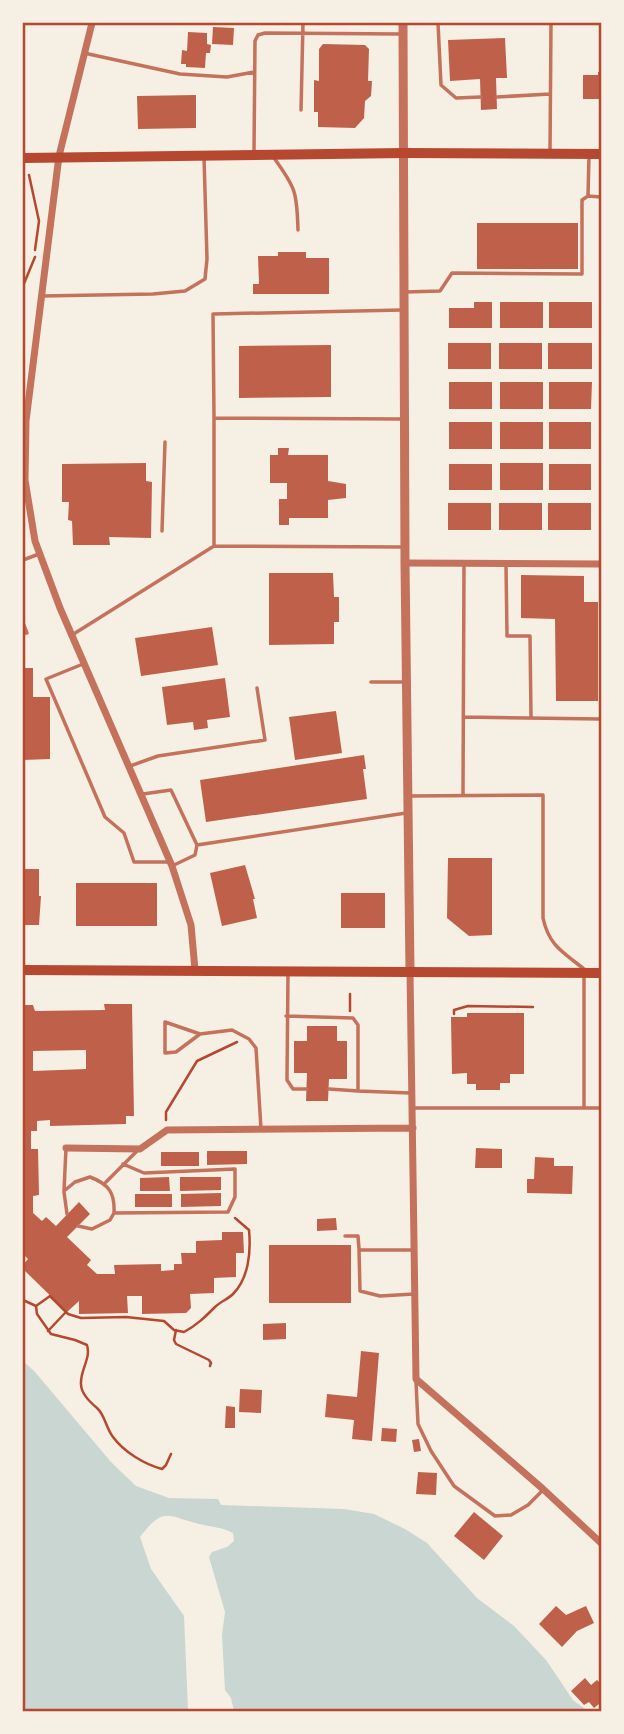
<svg xmlns="http://www.w3.org/2000/svg" width="624" height="1734" viewBox="0 0 624 1734" font-family="'Nunito Sans',sans-serif">
<rect width="100%" height="100%" fill="#f6efe4"/>
<path fill="#c9d6d2" d="M23,1361L35,1372L111,1462L136,1486L169,1498L218,1499L221,1505L344,1509L374,1514L405,1529L427,1543L477,1598L514,1626L546,1660L573,1700L588,1711H234L231,1698L225,1690L222,1635L225,1612L209,1557L212,1552L227,1547L234,1541L233,1533C222,1527 211,1527 199,1524C167,1516 164,1506 140,1537L151,1569L184,1616L188,1711H23Z"/>
<path fill="#bf614a" fill-rule="evenodd" d="M213,27L234,28L233,45L212,44Z
M188,32L207,33V44L211,45L210,53H206L205,68L186,67V64H181L182,50L187,51Z
M505,38L507,78H496L497,109L481,110L480,79L450,81L448,40Z
M323,44L365,45L369,49L368,81H372L371,96L365,101L364,118L355,128L318,127V112H314V80L319,81V49Z
M598,72H601V99H583V75H598Z
M196,95V128L138,129L137,96Z
M477,223H578V269H477Z
M278,252H306V258H329V294H253V284H259L258,256H278Z
M474,302H492V328H449V308H474Z
M500,302H543V328H500Z
M549,302H592V328H549Z
M448,343H491V369H448Z
M499,343H542V369H499Z
M548,343H592V369H548Z
M331,345V397L239,398V346Z
M449,382H492V409H449Z
M500,382H543V409H500Z
M549,382H592L591,409H549Z
M449,422H492V449H449Z
M500,422H543V449H500Z
M549,422H591V449H549Z
M278,448H289L288,455H328V481L346,484V498L328,500V518H289V525H279V499H287V483H270V455H278Z
M146,463V481L152,482L151,538L109,537L110,545H73L72,521L68,520L69,502H62V464Z
M500,463H543V490H500Z
M449,464H492V490H449Z
M549,464H591V490H549Z
M448,503H491V530H448Z
M499,503H542V530H499Z
M548,503H591V530H548Z
M269,573H333L334,597H339V622H334V644L269,645Z
M521,575L584,576V602H598V701H556L555,619L521,618Z
M212,627L218,665L141,676L135,638Z
M23,668H33V697H50V759L23,760Z
M225,678L230,717L207,720L208,728L194,730L193,722L167,725L162,687Z
M336,711L342,753L295,760L289,717Z
M364,755L366,769H363L367,799L206,822L200,780Z
M448,858H492V935L469,936L447,918Z
M245,865L255,899H253L257,918L222,926L210,873Z
M23,869H39V896H41L39,925H23Z
M76,883H157V926H76Z
M341,893H385V928H341Z
M104,1004H132L134,1116H126V1124L50,1126V1120L37,1121V1131H31V1149H38L39,1195L33,1196V1213L42,1221L46,1217L56,1226L79,1202L90,1214L67,1237L91,1260L87,1265L97,1274H115L114,1265L161,1264V1271L174,1270V1264H182L181,1253H196V1241L222,1240V1232H243L244,1253H236V1277L214,1278V1293L190,1294L191,1308L186,1313L142,1314V1296H127L128,1313L79,1314V1301L67,1312L23,1269V1265L28,1259L23,1254V1005H33L35,1011L105,1010ZM86,1050V1069L33,1071V1051Z
M467,1013H524V1074H510V1083H500V1090H476V1084H467V1073L452,1074L451,1017H467Z
M307,1026H337V1041H347V1079H329L328,1101H306L307,1073H294V1041H307Z
M476,1148L502,1149V1168H475Z
M207,1151H247V1164L207,1165Z
M161,1152H199V1166H161Z
M535,1157L554,1158V1166H573L572,1194L527,1193V1179H534Z
M169,1177L170,1191H140V1178Z
M180,1177H221V1190L180,1191Z
M221,1193V1206L181,1207V1194Z
M135,1194H172V1207H135Z
M336,1218L337,1230L317,1231V1219Z
M269,1245H351V1303H269Z
M286,1323V1339L263,1340V1324Z
M361,1351L379,1353L372,1441L352,1439L354,1420L325,1417L327,1394L357,1397Z
M240,1389L262,1390L261,1413L239,1412Z
M226,1406L235,1407V1428H225Z
M382,1428L397,1429L396,1442L381,1441Z
M419,1439L421,1451L414,1452L412,1440Z
M418,1472L437,1473L436,1495L416,1494Z
M474,1512L503,1536L484,1560L454,1536Z
M556,1606L566,1615L586,1606L594,1623L577,1631L562,1647L539,1624Z
M585,1678L591,1685L597,1680L601,1684V1707L599,1704L594,1708L589,1702L584,1705L571,1691Z"/>
<g fill="none" stroke-linecap="round" stroke-linejoin="round">
<path stroke="#b5482f" stroke-width="2.5" d="M29,175L39,221L35,250
M23,286L35,257
M350,1011V994
M454,1014V1010L468,1006L533,1007
M166,1120V1112L197,1061L237,1042
M23,1300L36,1306
M36,1306L50,1296L68,1314L81,1318L126,1317L164,1321L174,1330L184,1332C197,1325 205,1317 215,1307C220,1302 228,1299 233,1294C249,1278 251,1251 249,1230L235,1218
M36,1306L37,1314L51,1334L75,1340L87,1345C91,1358 81,1369 81,1382C80,1393 90,1402 97,1408C105,1415 106,1428 113,1437C124,1452 144,1464 162,1469L166,1465L171,1454
M176,1330L174,1340L176,1344L209,1360L211,1363L210,1366
M48,1331L65,1313"/>
<path stroke="#c5725c" stroke-width="3.5" d="M438,23L441,85L456,98L481,97
M84,53L180,74L227,77L254,72
M497,97L550,94
M301,110L303,23
M254,152L255,41L258,35L265,33L401,34
M550,153L551,23
M589,155L588,196L601,197
M274,158C296,188 297,193 298,230
M405,292L440,291L452,273L582,274V200L588,196
M42,296L153,294L185,291L205,279L207,259L204,157
M214,418L213,314L402,310
M162,531L165,442
M214,546V418L403,419
M23,560L39,554
M506,565L507,636H530L531,717
M23,623L27,633H23
M72,635L214,546L403,547
M83,664L46,679L105,817L124,833L134,862H169
M371,682H404
M463,717L601,719
M130,766L158,756L265,740L257,688
M143,794L171,790L197,845
M463,795L464,565
M409,796L543,795V918C549,946 563,952 584,969
M172,866L195,855L197,845L406,813
M288,973L287,1080L293,1089H307
M286,1016L353,1018L358,1025V1091L410,1093
M200,1034L165,1022V1053L176,1052L200,1034L232,1030L249,1039L256,1048L261,1129
M329,1089L358,1091
M413,1108H584V976
M584,1108H601
M66,1148L64,1191L75,1182L90,1177C109,1184 115,1193 114,1213L228,1212L235,1197V1169L144,1173L123,1164
M106,1182L138,1150
M64,1192L67,1214
M78,1226L92,1229L110,1220L114,1213
M345,1236H358L359,1249
M412,1250H359L360,1291L380,1296L414,1294
M416,1382L418,1424L431,1451L454,1486L495,1516L511,1515L528,1505L542,1491"/>
<path stroke="#c5725c" stroke-width="7" d="M92,23L59,156L26,421L25,480L35,541L60,608L172,866L191,925L195,970
M405,563L601,564
M410,971L416,1379L543,1489L601,1543
M66,1148L140,1149L167,1130L413,1128"/>
<path stroke="#c5725c" stroke-width="9" d="M403,23L405,563L410,971"/>
<path stroke="#b5482f" stroke-width="10" d="M23,158L404,153L601,154
M23,970L601,973"/>
</g>
<rect width="624" height="1734" fill="none" stroke="#f6efe4" stroke-width="49"/>
<rect x="24" y="24" width="576" height="1686" fill="none" stroke="#b5482f" stroke-width="2.5"/>
</svg>
